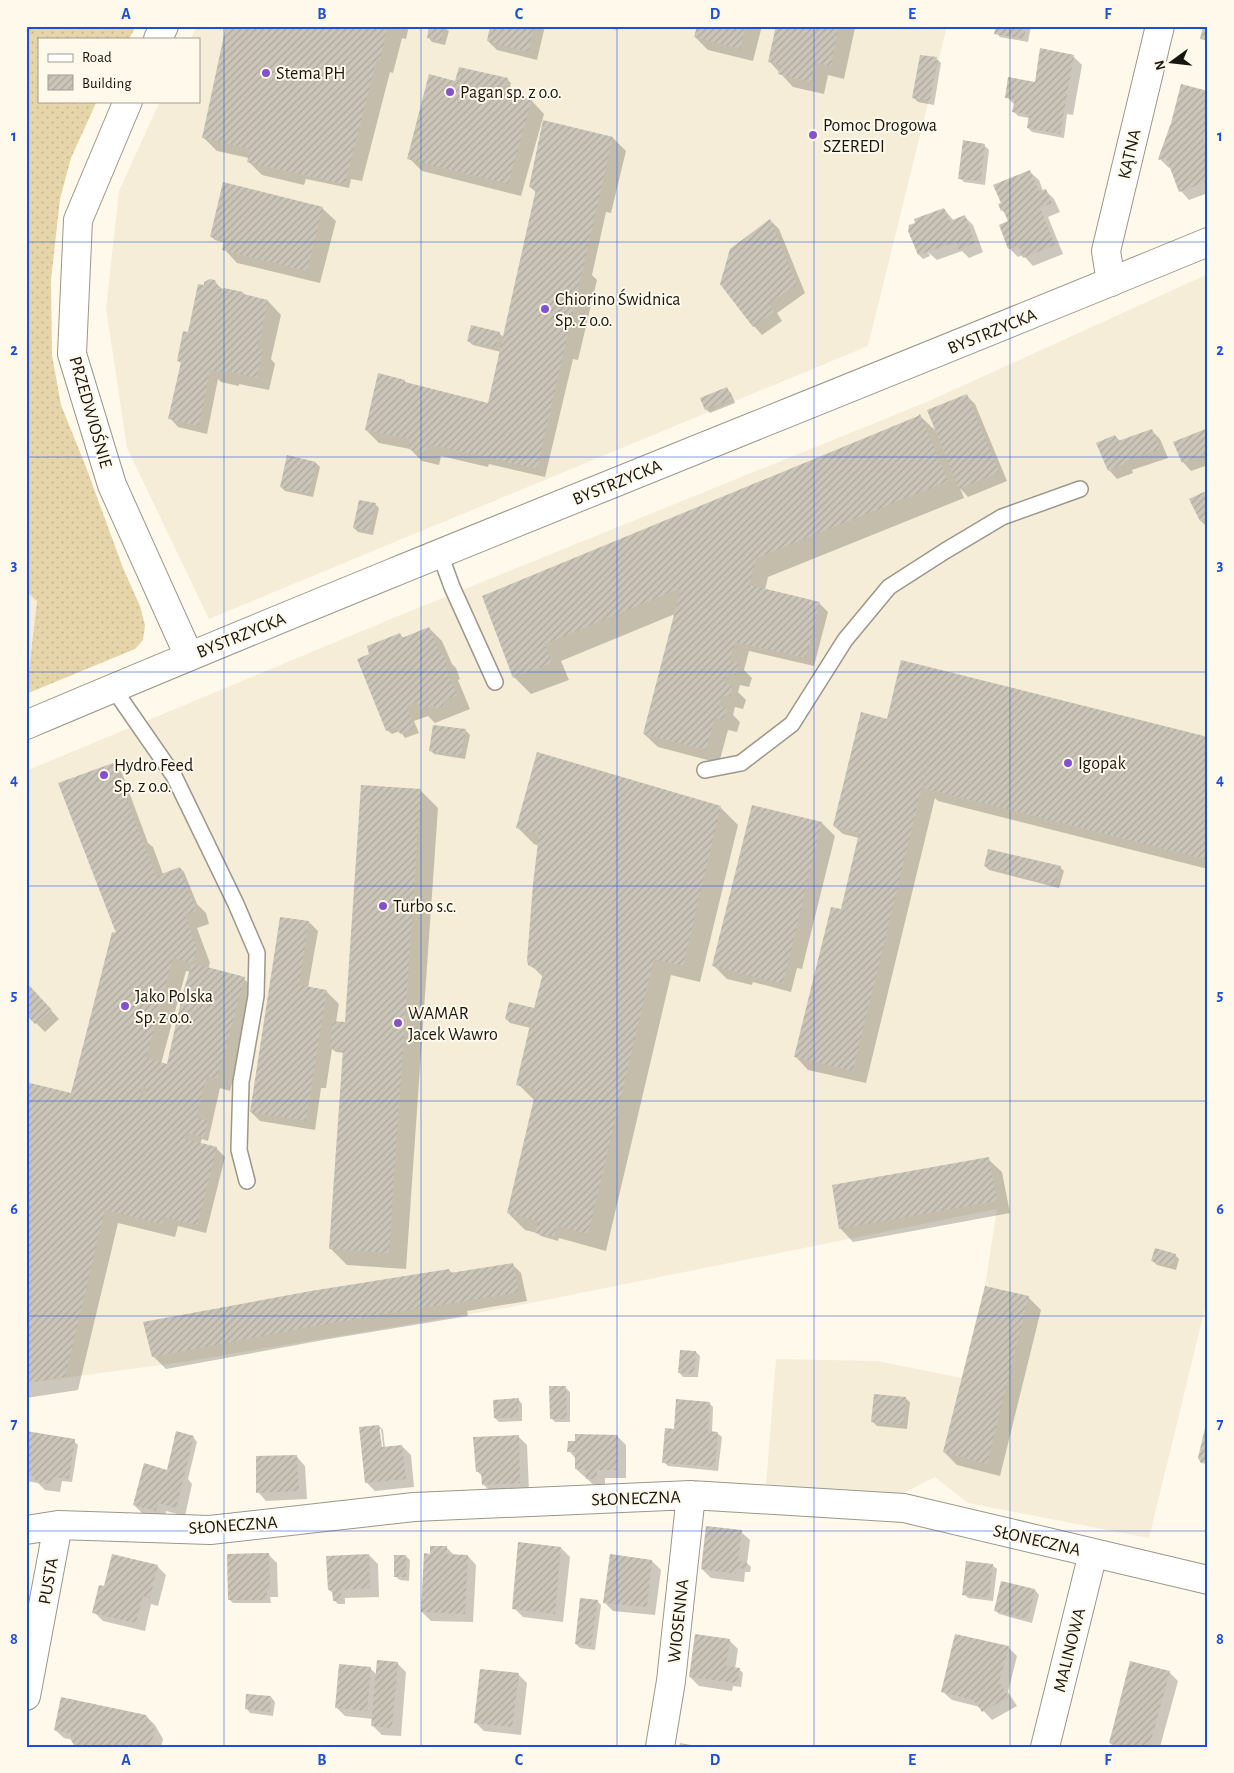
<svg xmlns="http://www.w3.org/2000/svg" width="1234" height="1773" viewBox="0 0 1234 1773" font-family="'Alegreya Sans',sans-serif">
<defs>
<pattern id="grass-dots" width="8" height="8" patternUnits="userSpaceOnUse" patternTransform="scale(1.25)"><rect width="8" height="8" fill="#e6d5a9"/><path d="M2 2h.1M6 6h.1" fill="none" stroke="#c5b690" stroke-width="1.8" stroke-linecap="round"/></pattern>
<pattern id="building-hatch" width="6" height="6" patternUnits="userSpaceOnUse" patternTransform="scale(1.25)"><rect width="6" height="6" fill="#cac5b8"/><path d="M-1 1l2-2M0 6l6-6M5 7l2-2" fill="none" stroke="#ada89d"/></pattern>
</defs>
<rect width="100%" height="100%" fill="#fff9eb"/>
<path fill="#f5edd8" d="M197,26H947L868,346L209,619L127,448L106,308L119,191L160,101H199V39H191Z
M1208,274V1296L1149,1538L968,1503L935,1477L899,1495L766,1484L776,1359L877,1361L962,1378L985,1286L997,1209L511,1307L183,1362L26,1383V771L403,614L929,401Z
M26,591L37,600L29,670L26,672Z"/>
<path fill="url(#grass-dots)" d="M26,26H136L129,39H39V101H97L71,158L60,199L51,280L52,355L61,405L86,467L123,568L140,606L145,625L143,640L135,649L26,694V672L29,670L37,601L26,591Z"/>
<path fill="#0003" fill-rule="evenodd" d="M227,26H409L406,39L402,38L393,73L390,72L362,181L351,179L349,188L306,179L304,185L262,175L248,161L249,158L217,151L204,138Z
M442,26L449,31L445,45L432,42L428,37Z
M491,26H545L537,60L497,50L488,41Z
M602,26H618L617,30Z
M698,26H762L753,61L708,50L695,37Z
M777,26H853L855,28L844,79L828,75L824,94L793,87L769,61Z
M997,26H1031L1028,42L1000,37L996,33Z
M1073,56L1082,65L1073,115L1067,114L1064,138L1032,132L1028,128L1029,118L1018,116L1014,112L1015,105L1007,97L1036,83Z
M937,59L941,63L934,105L918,102L914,98Z
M507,79L511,83L508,95L531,100L544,114L521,196L422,171L409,158L456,82Z
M1208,92V193L1189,200L1181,191L1171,167L1169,168L1159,158Z
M613,138L626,151L611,213L606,212L592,275L597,280L578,360L573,359L545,477L489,464L488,467L441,456L439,465L422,461L410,449L379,443L366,430L405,382L408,384L492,406L501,352L473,345L468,341L499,333L504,338L537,193L530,187Z
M985,146L989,150L985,185L964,182L960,178Z
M1030,172L1039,180L1043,191L1045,190L1054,199L1060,212L1048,217L1063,254L1033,266L1023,255L1018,257L1009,248V222L1006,214L1002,210Z
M322,208L336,221L320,283L237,263L224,249L225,243L215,240L211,236Z
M944,209L954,221L964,216L973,225L983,252L969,258L962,251L937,260L928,252L930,256L923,259L919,255Z
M770,220L779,229L805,293L777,313L782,321L762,335L754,326Z
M214,281L224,291L243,293L246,296L268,301L281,315L271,359L275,364L269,390L239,384V386L221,382L218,379L207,434L178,427L170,418L182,364L178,360L204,287Z
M727,389L731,393L735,403L710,413L706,409Z
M966,395L975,404L1007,481L968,497L960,488L964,498L768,577L765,590L819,603L828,612L814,666L749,651L744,670L752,678L749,687L740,685L738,692L746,700L743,709L735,707L733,715L740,722L737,732L728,730L719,763L658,747L644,734L675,614L561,661L569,680L531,694L514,677L484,597L920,416L937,432Z
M1208,430V465L1191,471L1183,462Z
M1152,431L1160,439L1168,458L1132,470L1133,473L1117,479L1109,470L1115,436L1120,441Z
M288,457L316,463L320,467L313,497L285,491L281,487Z
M1208,491V528L1201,521L1191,500Z
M375,504L379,508L373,535L358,532L354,528Z
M429,628L442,641L452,664L456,668L460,679L458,680L470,709L435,723L428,716L414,721L419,733L405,738L400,731L392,734L387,730L371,655L399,634L404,638Z
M888,720L1208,739V869L938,801L935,798L866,1083L808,1070L795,1056L842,911L859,838L843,834L834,826Z
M434,726L466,731L470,735L465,759L434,754L430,750Z
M113,764L122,773L148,843L153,847L163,874L180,868L184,872L197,904L206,913L209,924L197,928L210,963L208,969L244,979L257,992L230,1091L220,1088L208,1141L202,1139L200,1144L216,1148L225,1157L206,1233L178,1226L175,1237L118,1223L78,1390L26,1398V1083L71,1094L118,935ZM186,971L191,972L168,1066L161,1064Z
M421,791L438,808L406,1269L347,1265L330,1248L344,1053L336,1052L332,1049L326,1088H321L315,1130L260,1121L251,1112L309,922L318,931L308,988L326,991L339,1004L336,1022L346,1025Z
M753,806L822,823L835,836L802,969L797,968L791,992L753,982L752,985L727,979L714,966Z
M721,808L738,825L700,982L671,975L606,1251L559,1238L558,1241L541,1236L537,1233L525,1230L508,1213L535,1101L518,1084L531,1028L510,1023L506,1019L535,1011L543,977L530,964L539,846L534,844L517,827Z
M985,866L1060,867L1064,871L1059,888L989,870Z
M26,983L59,1019L45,1032L26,1013Z
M988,1159L1002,1172L1010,1213L853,1242L840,1228Z
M1175,1255L1179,1259L1176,1270L1157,1265L1153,1261Z
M512,1264L521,1273L527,1301L467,1311L468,1316L329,1339L166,1369L153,1356L449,1270L453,1274Z
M1028,1297L1041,1310L1000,1476L957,1465L944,1452Z
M696,1352L700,1356L698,1377H683L679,1372Z
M566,1388L570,1392V1422H555L551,1418Z
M905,1398L910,1402L907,1429L877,1426L873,1422Z
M518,1399L522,1404V1421L499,1422L495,1418Z
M709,1403L713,1407L712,1433H717L722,1437L718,1471L668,1466L664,1462L675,1430Z
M379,1426L383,1430L385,1448L402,1446L411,1455L414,1487L375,1491L366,1482ZM379,1429H381L384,1453H382Z
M26,1432L74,1441L78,1445L72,1482L62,1481L60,1492L45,1490L38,1483L26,1481Z
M518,1436L527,1445L529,1491L492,1493L483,1484V1477L477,1471Z
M617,1436L626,1445V1478H605V1487H596L576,1469V1459L569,1451Z
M193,1437L197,1442L188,1479L192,1484L185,1516L166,1511L165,1519L143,1514L134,1505L168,1471Z
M297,1457L305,1466L307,1499L266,1501L258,1492Z
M741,1532L750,1540L747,1563L751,1567L750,1572H745L744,1582L711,1578L702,1569Z
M447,1548L455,1556H468L476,1565L473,1622L431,1621L422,1612L431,1555Z
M561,1548L570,1557L563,1622L523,1617L514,1608Z
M268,1554L277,1563L278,1597H270L271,1603H233L229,1599Z
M369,1555L378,1564L379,1597L345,1598V1604H338L334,1600V1594L329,1590Z
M406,1556L410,1560L409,1581L400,1580L395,1576Z
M652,1561L661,1570L655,1615L613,1611L604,1602Z
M992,1565L997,1569L993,1601L968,1598L964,1594Z
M157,1566L166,1575L158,1606L151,1604L145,1631L103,1621L94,1612Z
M1035,1590L1039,1595L1032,1623L999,1614L995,1610Z
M597,1601L601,1605L595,1650L580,1648L576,1644Z
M729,1640L738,1649L735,1669H739L743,1673L741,1687L733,1686L732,1691L699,1686L690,1677Z
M1008,1647L1017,1656L1008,1692L1017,1706L992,1720L980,1707L952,1700L943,1692Z
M397,1663L406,1672L401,1736L382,1735L373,1726V1719L345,1716L336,1707L370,1668L377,1675Z
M1169,1672L1178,1681L1160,1747H1114L1110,1743Z
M518,1674L527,1683L521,1735L484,1731L475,1722Z
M271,1697L275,1702L273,1716L250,1713L246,1708Z
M146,1716L155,1725L163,1739L161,1747H76L73,1740L64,1738L55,1730Z"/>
<path fill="url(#building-hatch)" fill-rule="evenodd" d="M226,26H388L380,60L377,59L345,184L254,164L247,162L250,149L202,138Z
M429,26H445L441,41L427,38Z
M490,26H535L528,52L487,41Z
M697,26H746L740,49L694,37Z
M776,26H839L831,66L815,63L811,82L778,74L780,64L768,62Z
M996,26H1026L1024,39L994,34Z
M1203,26H1208V41L1200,39Z
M1040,48L1074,55L1060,134L1027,128L1029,115L1012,112L1015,99L1005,98L1008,77L1035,82Z
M920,55L937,57L930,101L912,98Z
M459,67L508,78L504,93L532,99L508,184L407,159L429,74L455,81Z
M1181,84L1208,91V116L1203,141L1208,152V181L1179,192L1166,157L1159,160L1158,159L1171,123Z
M543,120L613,137L537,469L428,444L426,453L408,449L410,439L365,430L378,373L405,380V382L488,403L536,189L529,187Z
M963,140L985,144L981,181L958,179Z
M1030,170L1039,191L1046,189L1052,203L1040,208L1055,245L1023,258L1018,246L1008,249L999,225L1008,221L1003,210L1001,211L998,204L1001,203L993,185Z
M223,182L323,207L307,271L222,250L224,240L210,237Z
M944,208L950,221L965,215L975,243L959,250L956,242L918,255L908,231L909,225L915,223L914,219Z
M770,219L797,284L769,304L774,312L753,327L720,284L730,249Z
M210,279L215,280L218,288L223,289L224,288L243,292V294L268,300L258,348L263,349L257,378L226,371L225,373L210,370L199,426L168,419L181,362L177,361L183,331L188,332L198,284L204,285V282Z
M471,325L500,332L496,348L467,341Z
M727,387L732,399L705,410L700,398Z
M967,394L999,472L959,489L927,410Z
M920,414L948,481L757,558L749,585L820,602L806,658L735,642L730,661L739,663L736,675L727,673L724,683L733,686L730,697L722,695L719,706L727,708L724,720L715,718L706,750L643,734L681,588L545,644L552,663L513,678L482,596L918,416Z
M1208,428V453L1182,463L1173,442Z
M1152,429L1160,449L1124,462L1125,464L1108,471L1096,443L1115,435L1118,441Z
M287,455L316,462L309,494L280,487Z
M1208,490V518L1200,521L1189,499Z
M359,500L376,503L369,531L353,528Z
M429,627L441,655L443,654L448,665L445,667L457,695L443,701L445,706L436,709L434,705L421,710L417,702L407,706L415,728L400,734L397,727L386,731L357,659L369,654L367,646L400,633L402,638Z
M901,660L1208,737V860L923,788L934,738L853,1071L794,1057L831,907L841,909L859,833L833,826L861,712L887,719Z
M433,725L466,729L461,756L429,751Z
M537,752L721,806L683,966L654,959L588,1234L557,1226L554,1237L535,1233L538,1221L507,1213L536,1090L516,1085L530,1025L505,1019L509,1002L534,1008L543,973L528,965L527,960L533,884L539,834L516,828Z
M113,763L156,876L180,867L197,911L185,915L197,949L192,963L173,958L146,1058L167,1064L183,992L192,963L245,977L217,1079L207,1076L196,1118L208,1121L204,1137L187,1133L185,1139L217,1147L197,1225L164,1217L162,1224L105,1210L65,1377L26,1383V1082L71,1093L112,932L116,933L58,783ZM142,1086L147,1088L145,1095L140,1093Z
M361,785L421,789L389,1253L329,1249L343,1050L330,1048L332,1021L345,1022Z
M752,805L822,822L783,984L712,966Z
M988,849L1061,866L1055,885L984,866Z
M280,917L309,921L299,985L327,990L306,1121L250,1112Z
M26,982L52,1010L35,1024L26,1015Z
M989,1157L997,1201L839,1229L832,1185Z
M1155,1248L1176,1254L1172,1267L1151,1261Z
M513,1263L519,1292L315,1326L152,1357L143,1322L311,1291L449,1269L450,1273Z
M985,1286L1029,1296L987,1464L943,1452Z
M680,1350L696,1351L694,1374L678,1373Z
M549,1386H566L567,1419H550Z
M874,1394L906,1397L903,1425L871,1422Z
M519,1398L518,1417L494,1418L493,1400Z
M676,1399L710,1402L708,1431L718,1432L715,1467L662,1463L665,1428L674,1429Z
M1207,1419H1208V1464L1201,1463L1198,1458Z
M379,1425L382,1447L402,1445L406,1479L365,1483L359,1427Z
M26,1431L75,1439L69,1479L53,1477L52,1484L35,1482V1476L26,1475Z
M176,1431L194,1436L176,1508L158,1503L156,1511L133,1505L144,1463L167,1470Z
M575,1434L618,1435L617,1470H597V1479H586V1470L575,1469V1452H567L568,1441H575Z
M519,1435L520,1483L482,1485L481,1471L476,1472L473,1437Z
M297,1455L299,1491L256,1493V1456Z
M706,1526L742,1530L738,1561L747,1562L746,1569L736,1568V1574L701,1569Z
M518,1542L561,1547L555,1614L512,1609Z
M430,1546H447V1554L468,1555L465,1614L421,1612L424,1553L430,1554Z
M269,1553L270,1588L267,1589V1600H228L227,1554Z
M112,1554L158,1565L150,1598L143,1596L136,1623L92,1613L99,1585L104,1586Z
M369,1554L370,1588L341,1590L342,1600L333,1601L332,1590H328L326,1556Z
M610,1554L652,1560L647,1607L603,1603Z
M394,1555H406V1577H394Z
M966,1561L993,1564L989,1598L962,1595Z
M1001,1581L1035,1589L1028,1619L994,1611Z
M580,1598L598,1600L591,1646L575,1644Z
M695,1634L730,1639L726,1666L740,1668L737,1683L689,1677Z
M955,1634L1009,1646L999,1682L1009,1697L982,1712L974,1700L941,1692Z
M377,1660L398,1662L392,1728L371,1726Z
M1130,1661L1170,1671L1149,1747H1122L1109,1743Z
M339,1664L371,1667L367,1711L335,1708Z
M480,1669L519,1673L512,1727L474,1723Z
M246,1694L271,1696L270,1712L245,1709Z
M61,1697L146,1715L155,1730L150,1747H75L71,1740V1734L54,1730Z
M680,1743L697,1746V1747H679Z"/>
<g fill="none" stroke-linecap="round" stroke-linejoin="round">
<defs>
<path id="service" d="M440,554L452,587L495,682
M113,688L174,776L236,904L257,953L256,996L241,1082L239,1150L247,1181
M705,770L741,763L792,724L845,640L889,587L945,551L1002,517L1080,489"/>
<path id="minor" d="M158,39L164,26
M128,101L78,220L72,354L112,485L189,656
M1111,282L1106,251L1160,26
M26,1530L58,1525L210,1530L414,1507L691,1495L904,1508L1208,1580
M26,1696L58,1525
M660,1747L671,1681L691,1495
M1045,1747L1093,1553"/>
<path id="tertiary" d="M26,725C418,559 814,404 1208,242"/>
</defs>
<use href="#service" stroke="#9c978a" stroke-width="18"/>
<use href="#minor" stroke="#9c978a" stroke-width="30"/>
<use href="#tertiary" stroke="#9c978a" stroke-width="30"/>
<use href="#service" stroke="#fff" stroke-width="15"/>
<use href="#minor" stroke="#fff" stroke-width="28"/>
<use href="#tertiary" stroke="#fff" stroke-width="28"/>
</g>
<path fill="none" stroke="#1d4ed8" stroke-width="1" stroke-opacity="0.55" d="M224,26V1747M421,26V1747M617,26V1747M814,26V1747M1010,26V1747M26,242H1208M26,457H1208M26,672H1208M26,886H1208M26,1101H1208M26,1316H1208M26,1531H1208"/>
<g fill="#8352ca" stroke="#fff9eb" stroke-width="2">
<circle cx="266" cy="73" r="5"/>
<circle cx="450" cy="92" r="5"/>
<circle cx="813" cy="135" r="5"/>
<circle cx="545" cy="309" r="5"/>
<circle cx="1068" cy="763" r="5"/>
<circle cx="104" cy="775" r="5"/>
<circle cx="383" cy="906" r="5"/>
<circle cx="125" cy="1006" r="5"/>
<circle cx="398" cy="1023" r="5"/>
</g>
<g text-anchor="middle" stroke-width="4" stroke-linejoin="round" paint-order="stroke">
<g font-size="18" fill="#181611" stroke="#fff9eb" text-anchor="start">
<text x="276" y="79">Stema PH</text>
<text x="460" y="98">Pagan sp. z o.o.</text>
<text x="823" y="131">Pomoc Drogowa<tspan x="823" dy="21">SZEREDI</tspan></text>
<text x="555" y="305">Chiorino Świdnica<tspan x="555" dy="21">Sp. z o.o.</tspan></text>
<text x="1078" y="769">Igopak</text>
<text x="114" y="771">Hydro Feed<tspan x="114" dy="21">Sp. z o.o.</tspan></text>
<text x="393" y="912">Turbo s.c.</text>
<text x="135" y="1002">Jako Polska<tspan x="135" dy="21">Sp. z o.o.</tspan></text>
<text x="408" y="1019">WAMAR<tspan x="408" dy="21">Jacek Wawro</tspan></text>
</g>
<g font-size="18" fill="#181611" stroke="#fff9eb">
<text transform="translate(1129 154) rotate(-77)" y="6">KĄTNA</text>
<text transform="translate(992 331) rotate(-22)" y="6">BYSTRZYCKA</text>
<text transform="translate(91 412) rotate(74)" y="6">PRZEDWIOŚNIE</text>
<text transform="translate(617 482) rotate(-22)" y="6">BYSTRZYCKA</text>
<text transform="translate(241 635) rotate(-22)" y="6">BYSTRZYCKA</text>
<text transform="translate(636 1498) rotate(-2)" y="6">SŁONECZNA</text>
<text transform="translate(233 1525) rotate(-4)" y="6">SŁONECZNA</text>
<text transform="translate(1037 1540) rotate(13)" y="6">SŁONECZNA</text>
<text transform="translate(48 1581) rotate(-80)" y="6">PUSTA</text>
<text transform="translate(678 1621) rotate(-84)" y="6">WIOSENNA</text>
<text transform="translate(1069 1650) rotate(-76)" y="6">MALINOWA</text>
</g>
</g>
<rect width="1234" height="1773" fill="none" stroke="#fff9eb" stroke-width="55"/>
<rect x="38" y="38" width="162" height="65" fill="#fff9eb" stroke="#a39e94"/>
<rect x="48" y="54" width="25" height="8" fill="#ffffff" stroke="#a39e94"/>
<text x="82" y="62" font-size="15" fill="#181611">Road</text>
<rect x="48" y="75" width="25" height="15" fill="url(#building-hatch)" stroke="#a39e94"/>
<text x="82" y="88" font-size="15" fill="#181611">Building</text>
<g transform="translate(1172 62) rotate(255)" stroke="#fff9eb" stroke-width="4" paint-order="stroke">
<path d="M0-4L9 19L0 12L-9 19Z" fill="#181611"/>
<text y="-8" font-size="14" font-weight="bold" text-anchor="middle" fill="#181611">N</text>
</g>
<rect x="28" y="28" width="1178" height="1718" fill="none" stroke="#1d4ed8" stroke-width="2"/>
<g font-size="16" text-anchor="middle" font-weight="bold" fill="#1d4ed8">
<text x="126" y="19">A</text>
<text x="322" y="19">B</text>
<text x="519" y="19">C</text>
<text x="715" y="19">D</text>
<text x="912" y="19">E</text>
<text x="1108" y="19">F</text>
<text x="14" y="141">1</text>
<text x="1220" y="141">1</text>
<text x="14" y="355">2</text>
<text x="1220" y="355">2</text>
<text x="14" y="570">3</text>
<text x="1220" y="570">3</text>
<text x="14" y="785">4</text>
<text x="1220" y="785">4</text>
<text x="14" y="1000">5</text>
<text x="1220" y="1000">5</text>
<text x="14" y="1214">6</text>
<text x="1220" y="1214">6</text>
<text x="14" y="1429">7</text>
<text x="1220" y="1429">7</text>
<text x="14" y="1644">8</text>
<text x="1220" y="1644">8</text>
<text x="126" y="1765">A</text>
<text x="322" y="1765">B</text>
<text x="519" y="1765">C</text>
<text x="715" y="1765">D</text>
<text x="912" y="1765">E</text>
<text x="1108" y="1765">F</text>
</g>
</svg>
